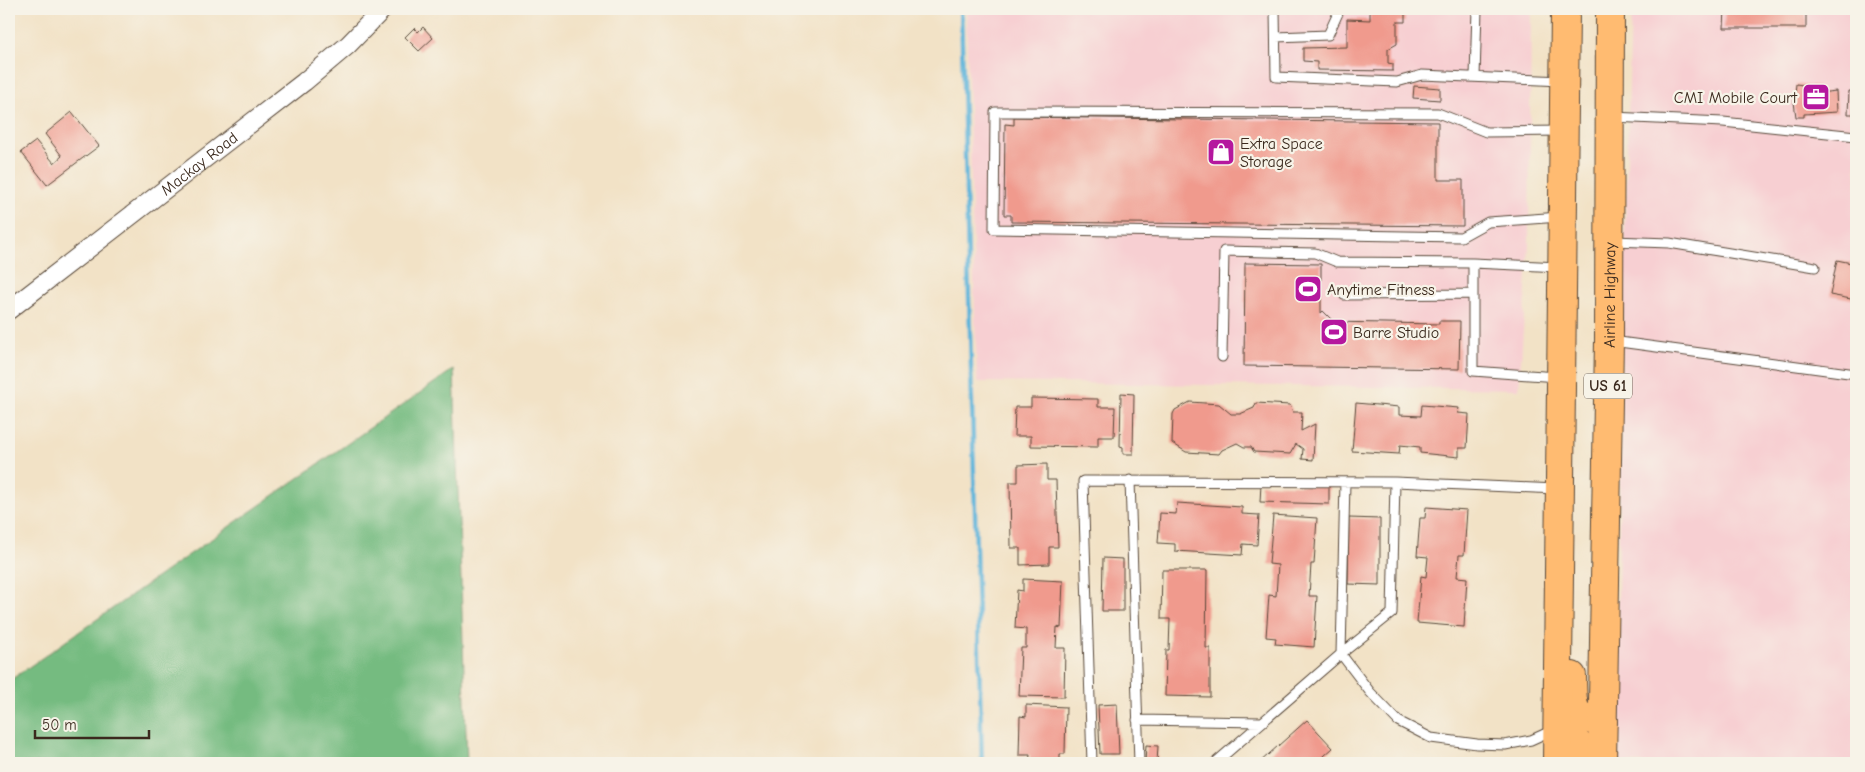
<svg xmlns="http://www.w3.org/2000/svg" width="1865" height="772" viewBox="0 0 1865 772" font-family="'Comic Neue',sans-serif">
<rect width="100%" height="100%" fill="#f7f3e8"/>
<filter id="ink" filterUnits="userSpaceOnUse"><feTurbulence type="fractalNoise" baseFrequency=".02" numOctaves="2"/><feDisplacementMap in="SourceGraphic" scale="10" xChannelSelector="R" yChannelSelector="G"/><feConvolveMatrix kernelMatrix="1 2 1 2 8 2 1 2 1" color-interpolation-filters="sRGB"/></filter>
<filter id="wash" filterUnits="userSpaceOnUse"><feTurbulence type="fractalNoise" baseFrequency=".0096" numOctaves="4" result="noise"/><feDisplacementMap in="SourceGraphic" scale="20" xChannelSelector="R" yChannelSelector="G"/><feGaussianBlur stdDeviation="1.12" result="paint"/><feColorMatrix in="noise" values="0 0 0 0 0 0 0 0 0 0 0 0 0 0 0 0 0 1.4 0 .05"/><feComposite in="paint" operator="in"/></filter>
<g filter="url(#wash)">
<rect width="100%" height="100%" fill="#f2e2c6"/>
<path fill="#f7cfd2" d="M966,9H1531L1529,245L1519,389L977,382Z
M1631,9H1856V763H1616L1621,387Z"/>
<path fill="#74bb80" stroke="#58724f" d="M454,369L467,763H9V681Z"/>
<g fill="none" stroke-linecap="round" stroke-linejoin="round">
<path stroke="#5db4da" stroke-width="4.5" d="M961,9L982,763"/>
</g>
<g id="blocks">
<path fill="#f09a8d" d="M1370,9H1405V22H1397V44L1388,49V63L1393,64V71L1317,70V62L1303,61V48L1347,47V19L1370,20Z
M1725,9H1806V28H1724Z
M423,27L433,38L419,51L405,37L414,28L418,32Z
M1796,84L1818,87L1819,93L1836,91L1837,112L1804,114V117H1796L1794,102Z
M1414,86L1440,88V100L1413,98Z
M1849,91H1856V114H1848Z
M72,112L99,146L47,185L21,152L36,141L54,163L62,156L45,134Z
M1014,117L1438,122V180H1463V226L1011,222V215H1004L1005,124L1014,125Z
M1837,260L1856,264V300L1830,295Z
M1245,263L1321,264V313L1323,311L1332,320L1330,322L1439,324V321H1460L1459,369L1244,366Z
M1121,393L1134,394L1133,454H1123V447L1120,446Z
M1031,398L1098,399V407H1115L1114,437H1098V447L1031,446V436H1014L1015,407H1031Z
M1190,402L1219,404L1231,414H1240L1254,408L1256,403L1290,405L1293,412H1302L1301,431L1315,424L1313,460L1302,459L1303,449L1296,444L1290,454L1254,452L1251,447H1244L1237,443L1222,450L1219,454L1186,452L1172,443L1173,414L1175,410Z
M1356,403L1399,407V415L1421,416L1422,405L1459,408L1458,413L1469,414L1467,448H1459V457L1420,453V447L1400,445L1399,454L1352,451Z
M1047,464V480H1056L1058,547H1049V564L1020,565V548H1011L1010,482H1018V465Z
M1261,484L1329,486V504L1260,502Z
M1177,503L1242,507V514L1259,515L1257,545L1243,544L1242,555L1175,551V544L1158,543L1160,513L1176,514Z
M1426,507L1467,510L1464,555H1459L1457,577L1467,578L1464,627L1417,623L1421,576L1426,577L1428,557L1417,556L1420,518H1425Z
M1273,515L1317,518L1314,564H1311L1309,596H1317L1314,647L1275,644L1276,638L1266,637L1269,595L1276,596L1278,565L1269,564Z
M1349,518L1380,519V585L1348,584Z
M1103,558L1123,559V611H1102Z
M1162,570H1207L1206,648H1210V697L1165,696L1166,650H1169L1170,619H1161Z
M1023,579L1063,581L1061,628L1057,627L1056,648H1065L1064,697L1019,696L1021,648H1026V629L1015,628L1017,590L1023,591Z
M1117,704L1119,754H1100L1098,705Z
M1026,705L1066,707L1065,754H1060V763H1029L1030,755H1019L1020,716L1026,717Z
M1307,720L1333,748L1316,763H1259Z
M1146,745L1158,746L1157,763H1145Z"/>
</g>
</g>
<g filter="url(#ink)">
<use href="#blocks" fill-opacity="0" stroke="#564637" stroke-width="1"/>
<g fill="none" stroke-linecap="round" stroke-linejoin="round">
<defs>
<path id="lane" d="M1275,9L1276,77L1397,82L1422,75L1562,81
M1276,37L1328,35L1340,9
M1475,77L1477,9
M1612,117L1723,122L1856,136
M1560,217L1488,222L1461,237L994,229L995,112L1438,113L1486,132L1562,131
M1613,241L1669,243L1815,267
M1344,295L1473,294
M1612,341L1856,374
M1222,357L1224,251L1315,253L1337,262L1473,263
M1558,377L1473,371V263L1559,267
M1130,480L1139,763
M1345,482L1341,654L1370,692L1398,721L1431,738L1477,744L1505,745L1531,740L1553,730
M1395,482L1557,489
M1137,720L1261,722
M1092,763L1083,481L1395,482L1392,613L1341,654L1215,763"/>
<g id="street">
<path id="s1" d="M9,310L304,82L348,45L383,9"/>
</g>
<g id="highway">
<path d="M1572,676C1573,706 1569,718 1603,722"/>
<path d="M1558,727C1571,736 1585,746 1586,763"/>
<path d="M1557,763L1565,9"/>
<path id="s2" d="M1602,763L1609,340L1610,9"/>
</g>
</defs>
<use href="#lane" stroke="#564637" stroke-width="11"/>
<use href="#street" stroke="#564637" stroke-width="20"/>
<use href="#highway" stroke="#564637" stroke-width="30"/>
<use href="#lane" stroke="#fff" stroke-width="9"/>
<use href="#street" stroke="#fff" stroke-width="18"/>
<use href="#highway" stroke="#ffbb71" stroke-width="28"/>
</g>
</g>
<defs>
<symbol id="office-square" viewBox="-11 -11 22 22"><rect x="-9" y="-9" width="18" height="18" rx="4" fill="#b5179e" stroke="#f7f3e8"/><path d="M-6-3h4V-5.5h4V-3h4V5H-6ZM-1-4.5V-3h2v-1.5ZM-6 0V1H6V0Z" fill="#fff"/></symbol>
<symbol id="shop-square" viewBox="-11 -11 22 22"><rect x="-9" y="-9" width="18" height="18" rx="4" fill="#b5179e" stroke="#f7f3e8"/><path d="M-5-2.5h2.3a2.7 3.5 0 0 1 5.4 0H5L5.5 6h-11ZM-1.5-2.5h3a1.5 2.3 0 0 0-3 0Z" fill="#fff"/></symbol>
<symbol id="stadium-square" viewBox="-11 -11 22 22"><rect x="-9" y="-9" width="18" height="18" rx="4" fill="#b5179e" stroke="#f7f3e8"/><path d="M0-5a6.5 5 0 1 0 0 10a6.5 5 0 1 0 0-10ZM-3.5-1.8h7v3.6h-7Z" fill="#fff"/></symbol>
</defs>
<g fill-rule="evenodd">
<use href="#office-square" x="1800" y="81" width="32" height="32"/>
<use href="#shop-square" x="1205" y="136" width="32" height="32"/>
<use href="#stadium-square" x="1292" y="273" width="32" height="32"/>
<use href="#stadium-square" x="1318" y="316" width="32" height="32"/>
</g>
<g text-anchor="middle" stroke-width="4.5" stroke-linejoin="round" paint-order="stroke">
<rect fill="#f7f3e8" stroke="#73665b" stroke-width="1" x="1584" y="373.5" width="48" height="25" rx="4"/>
<g font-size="15" font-weight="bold" fill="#3b2a1e">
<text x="1608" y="391">US 61</text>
</g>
<g font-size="16" fill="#3b2a1e" stroke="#f7f3e8" text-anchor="start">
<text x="1797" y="103" text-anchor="end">CMI Mobile Court</text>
<text x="1240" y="149">Extra Space<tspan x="1240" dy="18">Storage</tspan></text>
<text x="1327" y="295">Anytime Fitness</text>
<text x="1353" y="338">Barre Studio</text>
</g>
<g font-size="16" fill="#3b2a1e" stroke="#f7f3e8">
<text dy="6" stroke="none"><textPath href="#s1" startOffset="240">Mackay Road</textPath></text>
<text dy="6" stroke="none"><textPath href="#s2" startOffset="468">Airline Highway</textPath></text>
</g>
</g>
<rect width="1865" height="772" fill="none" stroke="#f7f3e8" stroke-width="30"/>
<path d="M35 730v8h114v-8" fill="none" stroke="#3b2a1e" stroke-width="2.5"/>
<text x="42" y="730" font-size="15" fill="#3b2a1e" stroke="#f7f3e8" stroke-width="4" paint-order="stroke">50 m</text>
</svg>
